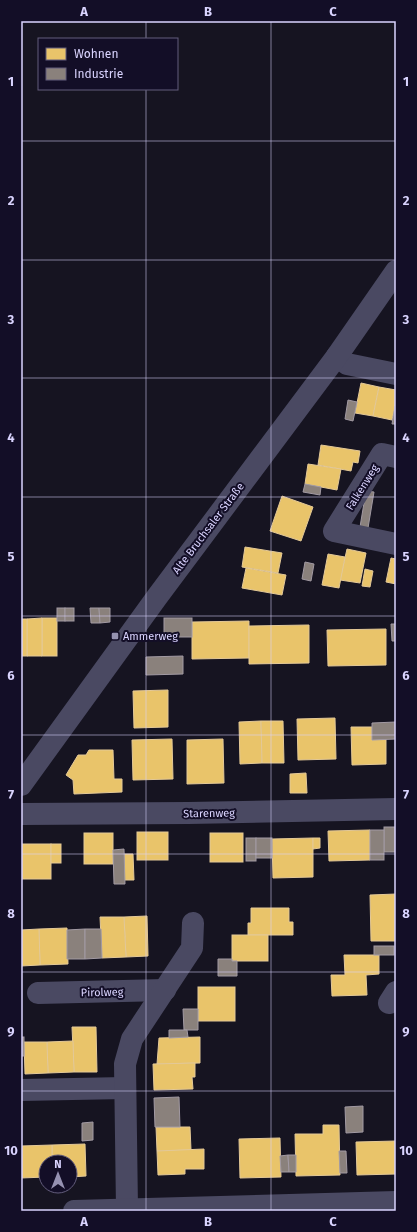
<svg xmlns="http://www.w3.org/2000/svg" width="417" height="1232" viewBox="0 0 417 1232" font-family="'Fira Sans',sans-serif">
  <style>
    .homes { fill: #e9c46a; stroke: #e4c997 }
    .industry { fill: #8a817c; stroke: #a29aa3 }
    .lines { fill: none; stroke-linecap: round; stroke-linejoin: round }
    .minor { stroke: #4a4962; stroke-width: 22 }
    .grid { fill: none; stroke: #dad4ff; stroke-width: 1; stroke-opacity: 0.55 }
    .poi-dot { fill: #9591b1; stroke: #130e27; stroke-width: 1.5 }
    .labels { text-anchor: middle; stroke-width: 4; stroke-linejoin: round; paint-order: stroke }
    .street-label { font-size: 11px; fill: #dad4ff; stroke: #130e27 }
    .poi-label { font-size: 11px; fill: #dad4ff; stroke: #130e27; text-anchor: start }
    .neatline { fill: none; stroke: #dad4ff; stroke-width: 1.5 }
    .grid-label { font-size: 13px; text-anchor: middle; font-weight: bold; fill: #dad4ff }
  </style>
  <rect width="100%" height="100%" fill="#161421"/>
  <g class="homes">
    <polygon points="361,383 379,387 373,416 355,413"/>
    <polygon points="379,387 396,390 396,402 392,420 373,416"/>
    <polygon points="321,445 360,451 358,463 353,462 351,471 318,465"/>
    <polygon points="308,464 341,469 337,490 305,484"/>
    <polygon points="282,496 313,507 301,541 270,531"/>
    <polygon points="245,547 282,553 278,573 242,567"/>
    <polygon points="347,549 366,553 360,583 340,580"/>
    <polygon points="328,554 345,557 339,588 322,585"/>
    <polygon points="391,558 396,559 396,584 386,582"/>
    <polygon points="246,568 286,575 282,595 242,588"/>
    <polygon points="365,569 373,571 370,587 362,586"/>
    <rect x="42" y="618" width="15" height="38"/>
    <polygon points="42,618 42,656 27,656 27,619"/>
    <rect x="21" y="619" width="6" height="37"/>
    <polygon points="249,621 249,658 192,659 192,622"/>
    <polygon points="309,625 309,663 249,664 249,626"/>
    <polygon points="386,629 386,665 328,666 327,630"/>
    <polygon points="168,690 168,727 134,728 133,691"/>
    <polygon points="335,718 336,759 298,760 297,719"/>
    <polygon points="261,721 262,763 240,764 239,722"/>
    <polygon points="261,721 283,721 284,763 262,763"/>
    <polygon points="351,727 372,727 372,740 386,739 386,764 352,765"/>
    <polygon points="172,739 173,779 133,780 132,740"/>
    <polygon points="223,739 224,783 187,784 187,740"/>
    <polygon points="89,750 113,750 114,779 122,779 122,792 74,794 73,780 66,775 78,755 86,755"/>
    <polygon points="306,773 307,793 290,793 290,774"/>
    <polygon points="370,830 370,860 329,861 328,831"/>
    <rect x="137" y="832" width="31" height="28"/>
    <rect x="84" y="833" width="29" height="31"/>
    <rect x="210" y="833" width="33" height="29"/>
    <polygon points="313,838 313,877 273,878 272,839"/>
    <polygon points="313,838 320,838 320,848 313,849"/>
    <rect x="21" y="844" width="30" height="35"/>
    <rect x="51" y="844" width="10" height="19"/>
    <polygon points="124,854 133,854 134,880 124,880"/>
    <polygon points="396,894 396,941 371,941 370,895"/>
    <polygon points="251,908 289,908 289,922 293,922 293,935 248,935 248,923 251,923"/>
    <polygon points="147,916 148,956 126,957 124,917"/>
    <polygon points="100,917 124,917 126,957 102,958"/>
    <polygon points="67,928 68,964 40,965 39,929"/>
    <polygon points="39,929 40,965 21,966 21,930"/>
    <rect x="232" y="935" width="36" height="26"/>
    <polygon points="344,955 379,955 379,974 366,975 367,995 332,996 331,975 345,975"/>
    <rect x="198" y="987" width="37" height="34"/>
    <polygon points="72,1027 96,1027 97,1072 74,1072"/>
    <polygon points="200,1037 200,1063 157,1064 159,1038"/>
    <polygon points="73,1041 74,1072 48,1073 47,1042"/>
    <polygon points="24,1042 47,1042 48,1073 25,1074"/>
    <polygon points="195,1063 195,1077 192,1077 193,1089 154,1090 153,1064"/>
    <polygon points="323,1125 339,1125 340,1175 296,1176 295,1134 323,1134"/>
    <polygon points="156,1127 190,1127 191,1150 157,1151"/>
    <polygon points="280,1138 281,1177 240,1178 239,1139"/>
    <polygon points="396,1141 396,1174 357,1175 356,1142"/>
    <polygon points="85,1144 86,1176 70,1177 70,1162 52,1162 52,1145"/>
    <polygon points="52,1145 52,1162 46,1162 46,1177 21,1178 21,1146"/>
    <polygon points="204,1149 204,1169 185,1169 185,1174 158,1175 157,1151"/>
  </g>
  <g class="industry">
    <polygon points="348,400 357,402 353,421 345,419"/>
    <polygon points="395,406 396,406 396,424 392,424"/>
    <polygon points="305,484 321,487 320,495 303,492"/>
    <polygon points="366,491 374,492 368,528 360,527"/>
    <polygon points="305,562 314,564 311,581 302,579"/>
    <rect x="57" y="608" width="8" height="13"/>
    <rect x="65" y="608" width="9" height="13"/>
    <polygon points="90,608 99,608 100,623 91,623"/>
    <polygon points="99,608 110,608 110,622 100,623"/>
    <rect x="164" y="618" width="28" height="19"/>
    <polygon points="391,624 396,624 396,641 392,641"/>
    <polygon points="183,656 183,674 146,675 146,657"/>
    <polygon points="396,722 396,739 372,740 372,723"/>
    <rect x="384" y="827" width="12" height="25"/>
    <rect x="370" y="830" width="14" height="30"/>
    <rect x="246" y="838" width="10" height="23"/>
    <rect x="256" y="838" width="16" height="20"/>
    <polygon points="124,849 125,884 114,884 113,850"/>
    <polygon points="85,929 85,959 67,959 67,930"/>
    <polygon points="85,929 101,929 102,958 85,959"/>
    <rect x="374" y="946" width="20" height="9"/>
    <polygon points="218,959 232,959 232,961 237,961 237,976 218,976"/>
    <polygon points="183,1009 198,1009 198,1030 184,1030"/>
    <polygon points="169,1030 187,1030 188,1037 169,1038"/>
    <rect x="21" y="1037" width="3" height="19"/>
    <polygon points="179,1097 180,1127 155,1127 154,1098"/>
    <polygon points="363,1106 363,1132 346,1133 345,1107"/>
    <polygon points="93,1122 93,1140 82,1141 82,1123"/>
    <polygon points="339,1151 346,1151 347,1173 340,1173"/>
    <polygon points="288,1155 289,1172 281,1172 280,1156"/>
    <polygon points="288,1155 296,1155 296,1172 289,1172"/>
  </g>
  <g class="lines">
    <g class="minor">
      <polyline points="337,356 347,364 396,374"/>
      <polyline points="396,457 382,454 334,531 396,544"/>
      <polyline points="21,785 157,597 337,356 396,271"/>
      <polyline points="21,814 188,813 396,809"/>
      <polyline points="38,993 165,990"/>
      <polyline points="389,1003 396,992"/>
      <polyline points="21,1090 125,1088"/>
      <polyline points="127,1209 125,1064 132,1039 192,948 193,923"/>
      <polyline points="74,1211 396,1202"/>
    </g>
  </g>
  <path class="grid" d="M146 21V39M271 21V1211M146 89V1211M21 141H396M21 260H396M21 378H396M21 497H396M21 616H396M21 735H396M21 854H396M21 972H396M21 1091H396"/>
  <rect class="poi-dot" x="111" y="632" width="8" height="8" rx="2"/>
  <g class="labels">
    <g class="street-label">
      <text transform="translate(362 487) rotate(-58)" y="4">Falkenweg</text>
      <text transform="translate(208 528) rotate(-53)" y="4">Alte Bruchsaler Straße</text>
      <text transform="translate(209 813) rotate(-1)" y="4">Starenweg</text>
      <text transform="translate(102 992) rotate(-1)" y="4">Pirolweg</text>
    </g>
    <g class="poi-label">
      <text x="123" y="640">Ammerweg</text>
    </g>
  </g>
  <rect width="417" height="1232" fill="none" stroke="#130e27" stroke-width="44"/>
  <rect x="38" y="38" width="140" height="52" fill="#130e27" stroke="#635d7d"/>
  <rect x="46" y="48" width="20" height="12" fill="#e9c46a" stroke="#635d7d"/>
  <text x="74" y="58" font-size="12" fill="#dad4ff">Wohnen</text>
  <rect x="46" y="68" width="20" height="12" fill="#8a817c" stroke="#635d7d"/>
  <text x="74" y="78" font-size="12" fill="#dad4ff">Industrie</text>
  <g transform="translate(58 1174)"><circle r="19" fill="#130e27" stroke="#635d7d"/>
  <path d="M0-3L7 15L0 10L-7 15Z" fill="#9591b1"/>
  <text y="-6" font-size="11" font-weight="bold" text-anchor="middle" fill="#dad4ff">N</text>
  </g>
  <rect x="22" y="22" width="373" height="1188" class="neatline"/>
  <g class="grid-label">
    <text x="84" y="16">A</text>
    <text x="208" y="16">B</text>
    <text x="333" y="16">C</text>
    <text x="11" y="86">1</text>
    <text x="406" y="86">1</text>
    <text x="11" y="205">2</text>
    <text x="406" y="205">2</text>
    <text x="11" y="324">3</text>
    <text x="406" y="324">3</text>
    <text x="11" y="442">4</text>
    <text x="406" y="442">4</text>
    <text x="11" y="561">5</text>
    <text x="406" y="561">5</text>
    <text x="11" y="680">6</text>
    <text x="406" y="680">6</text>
    <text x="11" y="799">7</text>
    <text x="406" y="799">7</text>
    <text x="11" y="918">8</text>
    <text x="406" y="918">8</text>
    <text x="11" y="1036">9</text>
    <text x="406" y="1036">9</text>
    <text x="11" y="1155">10</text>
    <text x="406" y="1155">10</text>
    <text x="84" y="1226">A</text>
    <text x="208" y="1226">B</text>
    <text x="333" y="1226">C</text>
  </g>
</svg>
